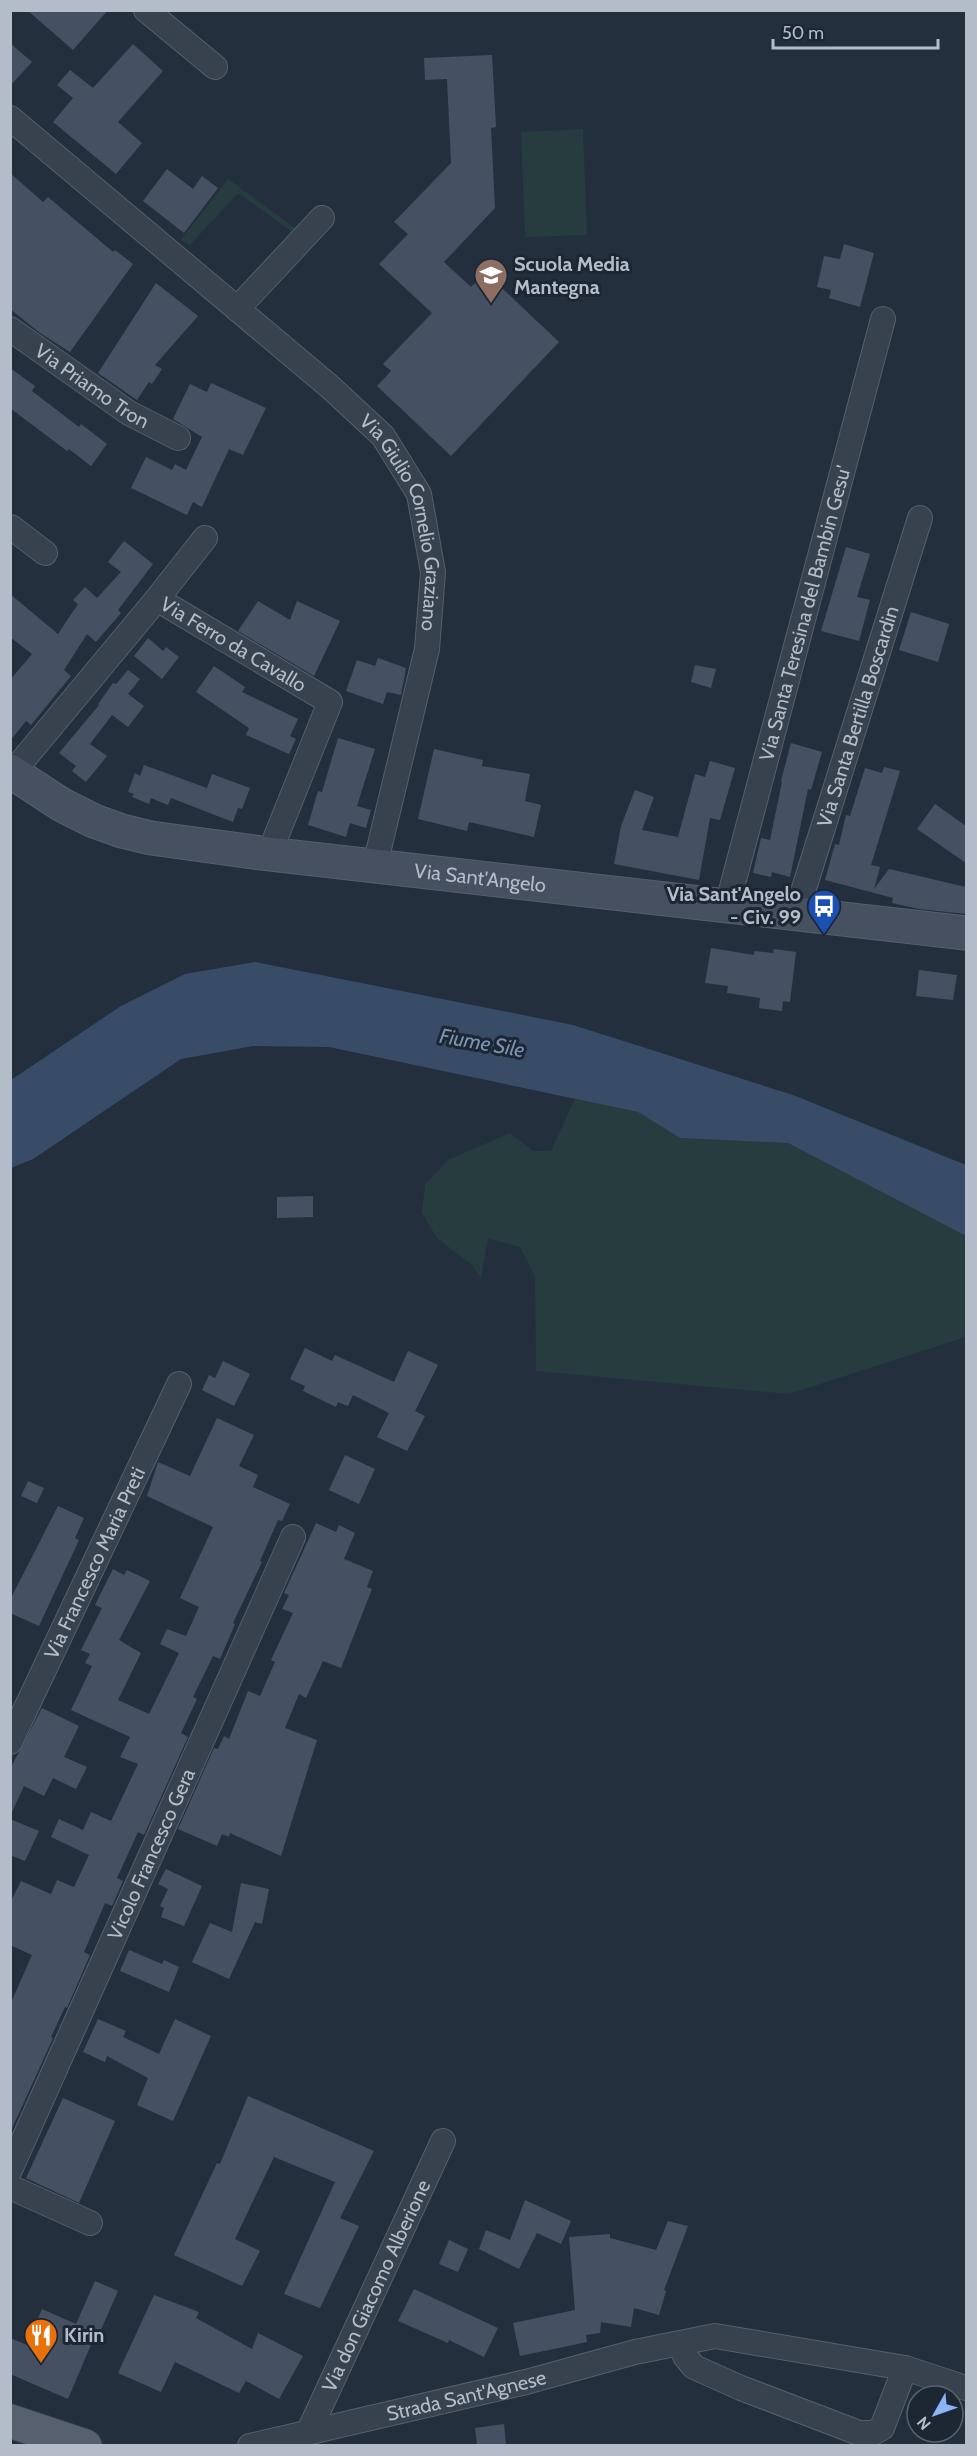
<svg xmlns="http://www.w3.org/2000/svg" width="977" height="2456" viewBox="0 0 977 2456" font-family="Cabin,sans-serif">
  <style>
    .green { fill: #263c3f }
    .water { fill: #394c67 }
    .building { fill: #455162 }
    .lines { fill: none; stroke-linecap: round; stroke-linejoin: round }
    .street-casing { stroke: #565f6c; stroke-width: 26 }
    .secondary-casing { stroke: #565f6c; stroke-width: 35 }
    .primary-casing { stroke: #414a57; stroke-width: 35 }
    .street { stroke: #38414e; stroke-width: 24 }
    .secondary { stroke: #465061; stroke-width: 33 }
    .primary { stroke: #56606e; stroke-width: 33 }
    .labels { text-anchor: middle; stroke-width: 6; stroke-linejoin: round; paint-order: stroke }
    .poi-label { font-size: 20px; font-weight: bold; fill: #b4bcc9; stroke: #1d2633; text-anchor: start }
    .street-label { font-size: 20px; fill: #b4bcc9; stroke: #1d2633 }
    .water-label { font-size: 21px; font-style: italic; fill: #7c92b1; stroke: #1d2633 }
  </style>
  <rect width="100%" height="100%" fill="#242f3e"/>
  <g class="green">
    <polygon points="583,129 587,235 525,237 521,132"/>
    <polygon points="228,179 299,231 288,243 284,240 291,231 238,193 190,245 181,240"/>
    <polygon points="575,1099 638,1112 680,1138 788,1143 964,1235 966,1239 966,1337 789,1394 536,1371 535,1276 520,1247 488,1238 481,1278 472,1265 437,1238 422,1213 425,1184 448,1160 510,1133 533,1151 551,1151"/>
  </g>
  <polygon class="water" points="255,962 573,1025 793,1095 966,1165 966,1236 788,1143 680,1138 638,1112 329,1047 253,1046 181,1059 33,1159 11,1168 11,1080 121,1006 185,974"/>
  <g class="building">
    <polygon points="27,10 108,10 73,50"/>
    <polygon points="10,43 32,62 10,86"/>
    <polygon points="133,44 163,71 118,122 142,143 116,174 53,122 73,98 57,85 70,70 93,88"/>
    <polygon points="492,55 496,127 491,128 495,208 444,262 471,287 485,272 559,342 451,456 377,386 391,371 383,364 432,313 379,264 408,234 394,222 451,163 447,79 425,80 424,58"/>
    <polygon points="167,169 193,189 202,176 218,188 184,233 143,201"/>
    <polygon points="10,173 43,202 48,197 113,252 115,250 133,264 70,352 40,333 10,309"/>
    <polygon points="844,244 874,253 860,307 829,298 831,290 817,287 824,256 840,259"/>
    <polygon points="156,283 198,316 155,365 162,369 152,384 149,382 137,400 98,373"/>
    <polygon points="10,368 35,386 32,391 79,427 81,424 107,444 91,466 69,449 67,451 10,408"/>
    <polygon points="211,383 266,408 243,455 229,449 202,507 193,502 187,515 131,488 146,457 172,470 175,464 186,470 202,437 173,419 190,384 207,392"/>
    <polygon points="124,541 153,564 118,610 121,613 96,642 87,634 64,670 71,676 31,725 26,721 10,741 10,680 32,654 10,637 10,594 58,634 78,604 73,600 85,587 97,598 121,572 108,562"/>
    <polygon points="846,547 870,554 857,597 870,600 859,641 821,631"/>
    <polygon points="258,601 290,620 297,601 340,621 314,676 238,631"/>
    <polygon points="911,612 949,624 938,662 899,650"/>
    <polygon points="148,638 163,651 166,647 179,657 162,679 134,656"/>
    <polygon points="378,658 406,668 401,695 387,692 383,704 346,691 357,660 375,666"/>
    <polygon points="695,665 716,669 711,688 691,682"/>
    <polygon points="214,666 245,687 242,692 298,719 290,736 296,739 289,754 246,735 249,728 196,692"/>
    <polygon points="128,670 140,679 128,694 144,706 128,727 112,715 90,744 107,756 86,782 72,771 76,766 59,753 99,705 98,704 113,683 116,684"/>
    <polygon points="338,738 375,749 357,806 371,810 366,828 350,823 346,837 308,825 318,791 322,792"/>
    <polygon points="791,743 822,752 811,790 808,789 790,877 772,872 771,877 753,873 761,838 770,840 782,782 781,781"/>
    <polygon points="434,749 483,760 482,766 530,774 525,801 541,805 534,837 469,822 467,831 418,819"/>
    <polygon points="710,761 735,768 720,820 710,818 699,880 614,864 621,826 635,790 654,797 642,830 678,837 695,774 705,777"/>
    <polygon points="144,765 207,788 212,774 250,788 242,809 238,808 233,822 171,798 168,805 151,798 149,804 132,797 134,794 128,792 135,773 140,776"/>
    <polygon points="884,767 900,771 871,865 880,867 874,889 889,869 966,887 966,914 919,909 892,903 893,898 825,880 835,844 839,845 846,815 850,816 865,768 882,773"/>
    <polygon points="935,804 966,826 966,863 917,829"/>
    <polygon points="711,948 754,955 754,951 773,953 774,949 796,952 790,1002 783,1001 782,1011 759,1008 760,998 727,993 728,986 705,983"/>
    <polygon points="919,970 957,975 953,1000 916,996"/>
    <polygon points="313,1196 313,1217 277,1218 277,1197"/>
    <polygon points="305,1348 332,1361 335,1355 394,1382 408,1351 438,1365 415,1411 425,1416 407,1451 377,1437 389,1413 353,1395 348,1406 338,1402 336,1407 303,1391 305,1386 290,1379"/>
    <polygon points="223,1361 250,1374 234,1406 202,1390 209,1375 215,1378"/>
    <polygon points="217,1418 254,1435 239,1466 258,1475 253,1487 290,1504 282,1521 278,1520 260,1561 262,1562 233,1623 235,1624 220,1659 213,1656 193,1697 197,1699 181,1733 188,1737 144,1835 138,1832 117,1878 123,1881 112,1906 105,1903 84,1952 90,1955 67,2008 65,2007 51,2037 53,2038 10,2133 10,2005 32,1955 10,1945 10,1903 21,1881 51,1894 57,1880 74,1887 89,1855 51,1837 59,1819 83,1830 91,1812 111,1821 138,1764 120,1757 130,1737 71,1710 92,1666 85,1663 90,1654 81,1650 102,1608 95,1605 113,1569 124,1575 127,1570 150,1581 119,1640 141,1653 118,1700 149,1714 179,1653 160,1644 167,1629 186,1636 199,1607 180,1598 213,1527 147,1496 158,1462 190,1476"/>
    <polygon points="345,1455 375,1469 359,1504 329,1490"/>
    <polygon points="28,1481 44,1488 37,1503 21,1496"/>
    <polygon points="58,1506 84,1518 75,1538 79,1540 39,1626 10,1613 10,1600"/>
    <polygon points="316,1523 336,1532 339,1525 355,1533 344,1559 373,1571 367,1587 372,1589 341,1668 323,1661 306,1698 299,1694 285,1728 317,1740 281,1856 230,1833 229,1837 222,1834 217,1846 178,1829 214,1748 218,1749 224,1736 229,1739 248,1691 260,1696 275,1662 271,1660 293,1613 282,1609 289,1595 284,1593"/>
    <polygon points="42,1708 79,1726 64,1757 87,1767 76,1789 53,1778 44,1796 24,1786 10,1816 10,1769"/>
    <polygon points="10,1819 39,1831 25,1861 10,1855"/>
    <polygon points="166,1869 202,1886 184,1926 161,1917 164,1908 160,1906 168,1889 158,1884"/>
    <polygon points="241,1883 269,1889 262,1924 255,1922 229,1979 192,1962 210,1923 232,1932"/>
    <polygon points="129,1950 162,1964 164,1960 179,1967 169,1992 120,1971"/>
    <polygon points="98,2019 126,2031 123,2037 159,2054 175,2019 211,2036 173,2121 137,2105 148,2078 107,2056 105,2062 83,2052"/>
    <polygon points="248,2096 374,2151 340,2218 359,2226 320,2308 284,2294 335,2182 274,2157 235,2239 260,2251 242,2286 174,2255 217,2163 220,2164"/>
    <polygon points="63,2098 115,2121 79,2203 26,2178"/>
    <polygon points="525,2200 571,2221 561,2244 537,2233 519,2269 479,2249 486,2230 510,2240"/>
    <polygon points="668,2221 688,2226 664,2290 666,2291 659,2315 634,2308 631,2327 601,2322 600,2333 586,2335 587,2342 520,2356 513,2323 575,2310 569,2237 610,2234 610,2238 656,2250"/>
    <polygon points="449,2240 468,2249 458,2272 439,2264"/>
    <polygon points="95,2281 118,2291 96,2341 93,2340 68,2399 10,2374 10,2338 27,2345 42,2309 76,2324"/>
    <polygon points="414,2289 498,2328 484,2357 449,2340 448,2343 398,2321"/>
    <polygon points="154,2295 199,2312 196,2318 252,2349 258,2333 303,2356 279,2399 246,2381 239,2393 175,2362 161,2392 118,2373"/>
    <polygon points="504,2424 506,2445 477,2445 475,2428"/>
  </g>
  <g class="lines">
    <defs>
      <g id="street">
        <polyline points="146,10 215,67"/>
        <path id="s1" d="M10 118 329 386 383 436 419 494 433 572 427 649 375 865"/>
        <polyline points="237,309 322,218"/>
        <path id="s2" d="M10 329 129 413 178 438"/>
        <polyline points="11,527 45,553"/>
        <polyline points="157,599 205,538"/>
        <path id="s3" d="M13 772 157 599 330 702 269 854"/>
        <path id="s4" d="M727 906 883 319"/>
        <path id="s5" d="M796 914 920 518"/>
        <path id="s6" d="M10 1742 179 1384"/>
        <path id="s7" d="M10 2170 293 1537"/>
        <polyline points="10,2187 90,2223"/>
        <polyline points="681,2343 685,2356 694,2367 741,2388 859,2433 873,2433 882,2428 905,2368"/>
        <path id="s8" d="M309 2431 443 2141"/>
        <path id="s9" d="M250 2446 526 2382 635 2352 715 2336 905 2368 966 2388"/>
      </g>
      <g id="secondary">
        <path id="s10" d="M10 771 62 805 94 821 122 831 151 838 269 854 966 933"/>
      </g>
      <polyline id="primary" points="10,2421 85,2446"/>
    </defs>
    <use href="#street" class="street-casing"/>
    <use href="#secondary" class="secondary-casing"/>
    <use href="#primary" class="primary-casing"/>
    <use href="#street" class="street"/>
    <use href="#secondary" class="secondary"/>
    <use href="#primary" class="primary"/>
  </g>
  <defs>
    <symbol id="school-pin" viewBox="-11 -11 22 30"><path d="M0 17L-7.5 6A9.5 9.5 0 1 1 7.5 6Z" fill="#8d6e63" stroke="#1d2633"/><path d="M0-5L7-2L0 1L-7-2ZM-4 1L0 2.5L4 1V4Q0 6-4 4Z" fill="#fff"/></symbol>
    <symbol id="bus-pin" viewBox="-11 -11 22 30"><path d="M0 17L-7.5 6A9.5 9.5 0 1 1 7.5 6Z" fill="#1a4fb4" stroke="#1d2633"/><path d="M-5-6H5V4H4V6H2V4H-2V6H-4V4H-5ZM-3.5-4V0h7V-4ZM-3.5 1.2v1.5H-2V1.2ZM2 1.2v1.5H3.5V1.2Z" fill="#fff"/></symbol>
    <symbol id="restaurant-pin" viewBox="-11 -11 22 30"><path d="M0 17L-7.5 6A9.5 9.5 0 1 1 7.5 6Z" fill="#e8710a" stroke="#1d2633"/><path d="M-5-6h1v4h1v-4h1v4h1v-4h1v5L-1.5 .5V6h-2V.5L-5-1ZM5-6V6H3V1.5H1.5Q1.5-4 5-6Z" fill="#fff"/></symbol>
  </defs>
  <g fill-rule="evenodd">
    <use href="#school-pin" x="472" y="256" width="38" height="52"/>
    <use href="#bus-pin" x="805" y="887" width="38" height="52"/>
    <use href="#restaurant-pin" x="22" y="2316" width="38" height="52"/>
  </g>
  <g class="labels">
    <g class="poi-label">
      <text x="514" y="271">Scuola Media<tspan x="514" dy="23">Mantegna</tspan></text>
      <text x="801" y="901" text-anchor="end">Via Sant'Angelo<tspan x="801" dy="23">- Civ. 99</tspan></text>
      <text x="64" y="2342">Kirin</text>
    </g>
    <g class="street-label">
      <text dy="7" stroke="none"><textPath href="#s2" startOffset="100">Via Priamo Tron</textPath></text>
      <text dy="7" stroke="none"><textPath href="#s1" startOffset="580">Via Giulio Cornelio Graziano</textPath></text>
      <text dy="7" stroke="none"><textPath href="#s4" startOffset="303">Via Santa Teresina del Bambin Gesu'</textPath></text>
      <text dy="7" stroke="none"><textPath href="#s3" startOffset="314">Via Ferro da Cavallo</textPath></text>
      <text dy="7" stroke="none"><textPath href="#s5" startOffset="207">Via Santa Bertilla Boscardin</textPath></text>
      <text dy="7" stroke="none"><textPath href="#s10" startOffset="489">Via Sant'Angelo</textPath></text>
      <text dy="7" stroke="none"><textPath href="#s6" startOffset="198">Via Francesco Maria Preti</textPath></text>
      <text dy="7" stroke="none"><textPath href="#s7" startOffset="346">Vicolo Francesco Gera</textPath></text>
      <text dy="7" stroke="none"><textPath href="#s8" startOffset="160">Via don Giacomo Alberione</textPath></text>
      <text dy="7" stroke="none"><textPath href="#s9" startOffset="222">Strada Sant'Agnese</textPath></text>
    </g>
    <g class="water-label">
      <text transform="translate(482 1043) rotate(10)" y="7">Fiume Sile</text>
    </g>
  </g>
  <rect width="977" height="2456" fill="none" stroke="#b4bcc9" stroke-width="24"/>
  <g transform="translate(935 2414) rotate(230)"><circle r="28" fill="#1d2633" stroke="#59626f" stroke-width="1.5"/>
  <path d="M0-4.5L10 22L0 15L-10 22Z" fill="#8ab4f8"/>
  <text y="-9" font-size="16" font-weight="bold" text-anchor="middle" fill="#b4bcc9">N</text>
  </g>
  <path d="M773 39v9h165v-9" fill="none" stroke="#b4bcc9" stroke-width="3"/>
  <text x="782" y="39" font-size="18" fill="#b4bcc9" stroke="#1d2633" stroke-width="4.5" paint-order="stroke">50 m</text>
</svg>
